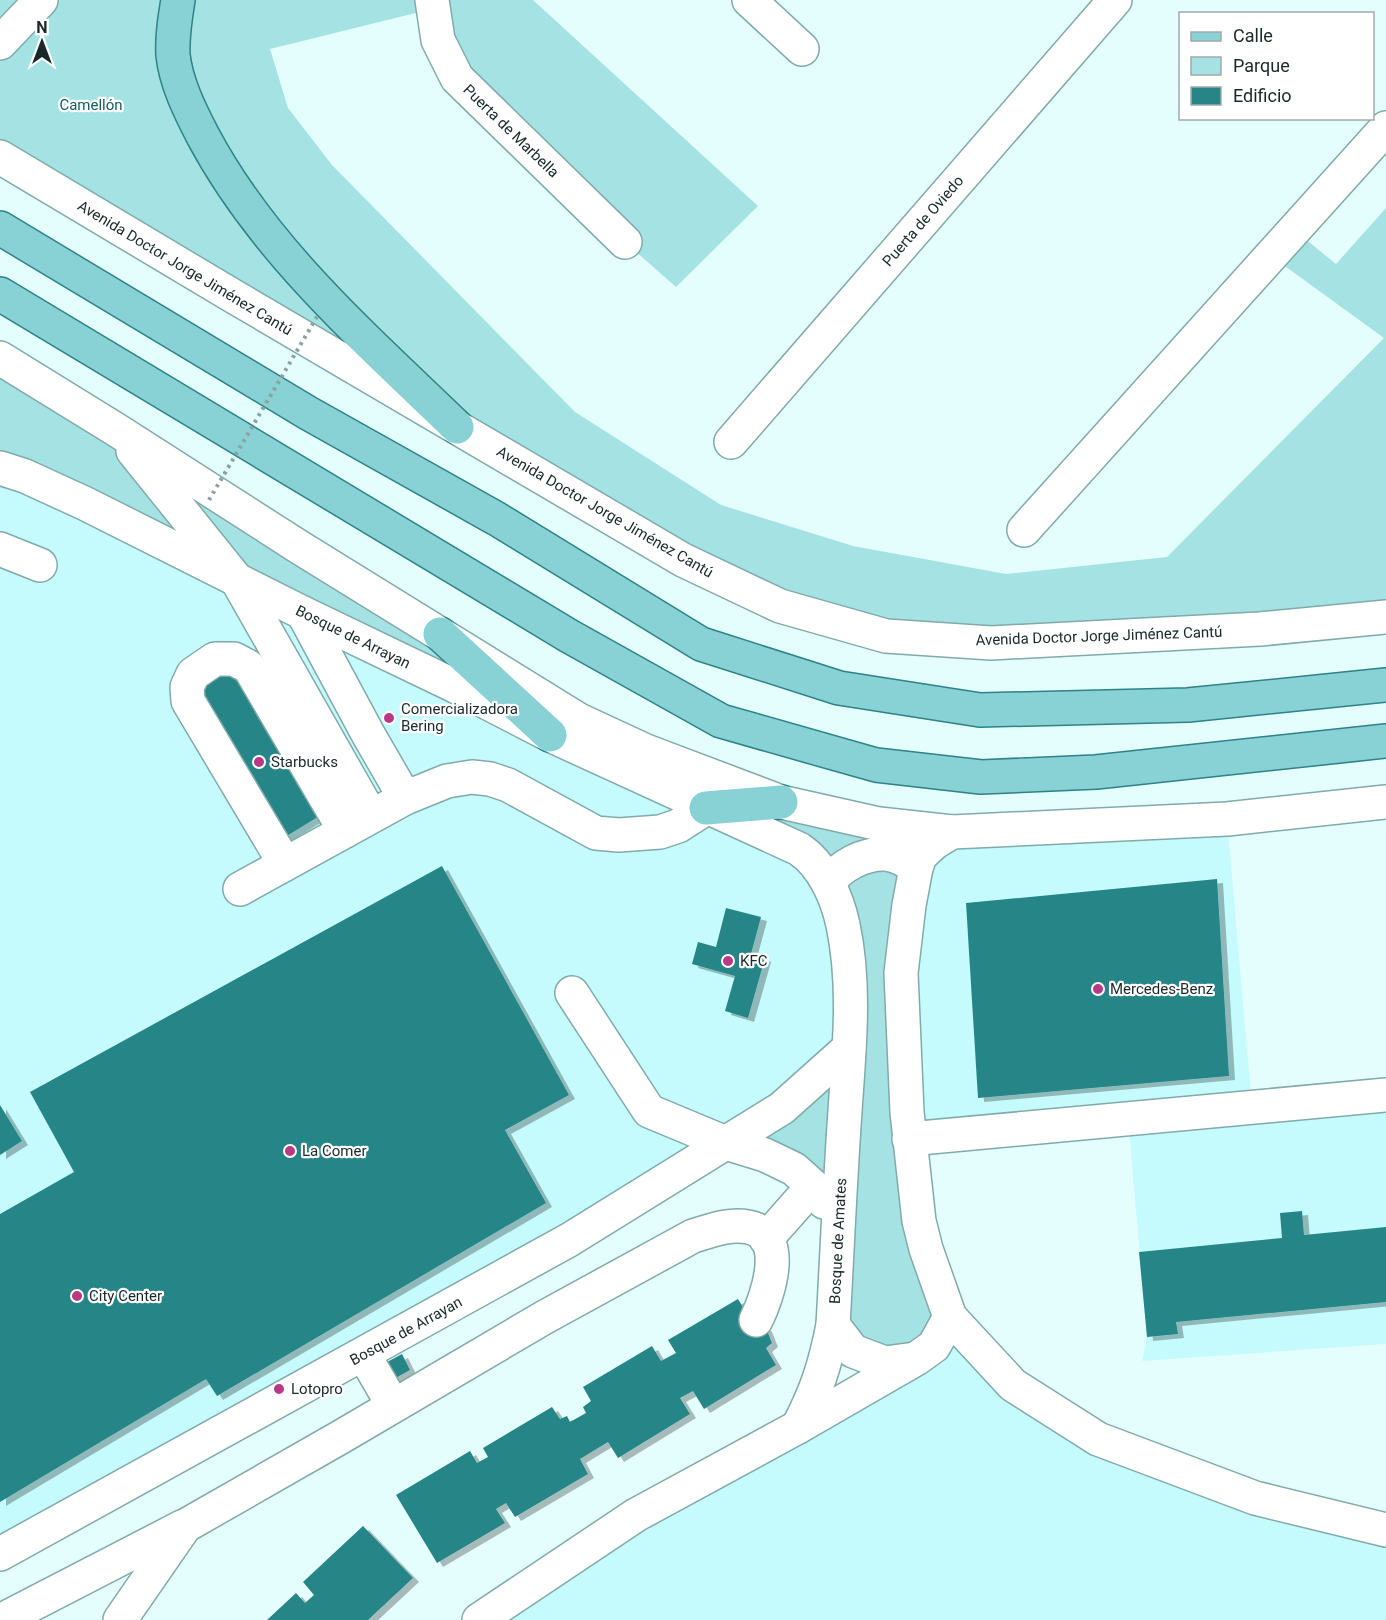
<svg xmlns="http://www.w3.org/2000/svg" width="1386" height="1620" viewBox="0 0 1386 1620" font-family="Roboto,sans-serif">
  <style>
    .built { fill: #c5fbfc }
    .green { fill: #a5e2e3 }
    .building { fill: #278587; filter: url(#shadow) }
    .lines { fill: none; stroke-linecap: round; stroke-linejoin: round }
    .minor-casing { stroke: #81aaab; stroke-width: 36 }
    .major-casing { stroke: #2d8386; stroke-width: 36 }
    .minor { stroke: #fff; stroke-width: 33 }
    .major { stroke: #88d1d4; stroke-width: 33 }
    .path-bridge { stroke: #8ca2a2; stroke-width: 4; stroke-dasharray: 3 4.5; stroke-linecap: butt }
    .poi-dot { fill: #b93986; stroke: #fff; stroke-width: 2 }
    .labels { text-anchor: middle; stroke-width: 4.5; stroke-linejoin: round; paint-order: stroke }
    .park-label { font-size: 15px; fill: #125d5f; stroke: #fff }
    .street-label { font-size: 15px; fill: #19292a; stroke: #fff }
    .poi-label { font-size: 15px; fill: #19292a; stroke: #fff; text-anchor: start }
  </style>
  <defs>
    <filter id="shadow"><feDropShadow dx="6" dy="4" stdDeviation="0" flood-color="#0004"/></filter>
  </defs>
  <rect width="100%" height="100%" fill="#e4fefe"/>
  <g class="built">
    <polygon points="0,468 822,871 849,1048 782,1108 0,1554"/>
    <polygon points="1227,819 1252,1107 1386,1095 1386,1344 1142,1361 1147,1337 1128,1118 909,1139 901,973 934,843"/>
    <polygon points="950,1317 1098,1439 1386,1530 1386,1620 479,1620"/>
  </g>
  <g class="green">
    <polygon points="0,0 533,0 758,206 676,287 625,242 457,78 432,9 270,49 288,108 332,165 575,412 721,505 853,546 1006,574 1167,557 1384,338 1271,256 1294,230 1336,264 1386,208 1386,617 991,643 780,606 0,157"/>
    <polygon points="0,358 578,720 934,843 901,973 938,1278 934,1346 853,1351 824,1202 726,1143 849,1048 822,871 0,468"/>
  </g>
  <g class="building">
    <polygon points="229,668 234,671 321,815 277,842 192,690"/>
    <polygon points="442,866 569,1095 505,1130 546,1203 217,1396 206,1379 0,1502 0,1214 74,1172 30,1092"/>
    <polygon points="1217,879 1229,1076 978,1098 966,903"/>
    <polygon points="726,908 761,917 751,954 765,958 748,1018 725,1011 735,976 692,964 698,942 716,947"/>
    <polygon points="0,1105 22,1141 0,1155"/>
    <polygon points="1302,1211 1304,1235 1386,1227 1386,1302 1176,1322 1178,1334 1147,1337 1139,1252 1282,1238 1280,1213"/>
    <polygon points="738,1299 744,1309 766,1328 772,1343 766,1348 776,1365 704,1409 693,1391 680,1398 690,1414 618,1458 608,1442 580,1459 588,1474 515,1517 506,1503 496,1509 505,1523 437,1563 396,1495 470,1451 477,1463 488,1457 483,1448 552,1407 560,1419 567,1416 570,1422 586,1413 583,1407 591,1401 583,1387 652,1346 661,1361 676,1353 668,1340"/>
    <polygon points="402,1354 410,1370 383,1385 374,1369"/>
    <polygon points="363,1526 413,1578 368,1620 267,1620 296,1593 305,1603 314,1595 303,1582"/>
  </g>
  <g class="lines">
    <defs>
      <g id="minor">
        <polyline points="432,0 438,40 457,78 625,242"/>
        <polyline points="749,0 802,49"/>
        <polyline points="0,43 41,0"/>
        <polyline points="0,157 233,296 683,560 780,606 886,636 991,643 1260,629 1386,617"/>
        <polyline points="0,358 115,429 299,547 579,720 646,751 781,802 879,824 952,832 1227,819 1386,802"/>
        <polyline points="731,442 1115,0"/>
        <polyline points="133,451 237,580 371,816"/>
        <path d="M0 468 25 476 84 503 303 613 455 686 550 735 799 849C823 865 837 897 843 925 856 986 849 1051 845 1111 840 1183 837 1254 833 1325 825 1366 817 1390 798 1427"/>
        <polyline points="1024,530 1386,128"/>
        <polyline points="0,549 40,565"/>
        <polyline points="303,613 368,734 405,798"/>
        <polyline points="952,832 934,843 920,856 916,868 909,905 901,973 907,1112 919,1221 926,1249 950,1317 1013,1385 1098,1439 1255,1498 1386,1530"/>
        <polyline points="285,864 188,701 187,687 193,674 215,659 234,659 249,667 345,831"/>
        <path d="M828 883C840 866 864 853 886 854 897 855 907 861 916 868"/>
        <polyline points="240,889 405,798 447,781 472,777 490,779 508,785 596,833 619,835 660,832 678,826 706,808"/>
        <polyline points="572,993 649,1111 726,1143 765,1155 794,1169 813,1186 824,1202"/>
        <polyline points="909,1139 1386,1095"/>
        <polyline points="766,1239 813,1186"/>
        <polyline points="833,1325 853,1351 885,1363 915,1359"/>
        <polyline points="364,1355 393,1405"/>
        <polyline points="0,1554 569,1240 782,1108 849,1048"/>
        <polyline points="2,1620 182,1527"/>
        <path d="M120 1620 185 1526 339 1438 545 1317 693 1236C710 1231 730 1223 748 1227 789 1234 768 1296 756 1320"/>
        <polyline points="479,1620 636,1515 798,1427 916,1359 934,1346 950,1317"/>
      </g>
      <g id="major">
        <path d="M178 0C175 18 172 36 173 55 176 83 190 111 203 136 264 251 365 338 457 427"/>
        <polyline points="0,228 308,413 497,519 701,644 839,688 980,710 1188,705 1386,685"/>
        <polyline points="0,294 569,636 721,721 876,765 981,777 1096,772 1386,741"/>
        <polyline points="440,634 550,735"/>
        <polyline points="706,808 781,802"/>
      </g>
    </defs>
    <use href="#minor" class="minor-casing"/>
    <use href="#major" class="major-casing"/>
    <use href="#minor" class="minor"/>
    <use href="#major" class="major"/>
    <polyline class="path-bridge" points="209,500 318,315"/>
  </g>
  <g class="poi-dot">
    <circle cx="389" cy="718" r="6"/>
    <circle cx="259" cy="762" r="6"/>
    <circle cx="728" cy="961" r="6"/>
    <circle cx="1098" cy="989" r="6"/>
    <circle cx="290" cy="1151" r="6"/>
    <circle cx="77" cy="1296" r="6"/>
    <circle cx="279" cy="1389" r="6"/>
  </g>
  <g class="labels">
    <g class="park-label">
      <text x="91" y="110">Camellón</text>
    </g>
    <g class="street-label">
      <text transform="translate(511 131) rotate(44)" y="5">Puerta de Marbella</text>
      <text transform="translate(923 221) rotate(-49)" y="5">Puerta de Oviedo</text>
      <text transform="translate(185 268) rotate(31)" y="5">Avenida Doctor Jorge Jiménez Cantú</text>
      <text transform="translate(605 512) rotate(30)" y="5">Avenida Doctor Jorge Jiménez Cantú</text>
      <text transform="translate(1099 636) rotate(-2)" y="5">Avenida Doctor Jorge Jiménez Cantú</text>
      <text transform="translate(353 637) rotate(26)" y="5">Bosque de Arrayan</text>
      <text transform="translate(838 1241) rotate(-87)" y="5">Bosque de Amates</text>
      <text transform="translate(406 1331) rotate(-29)" y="5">Bosque de Arrayan</text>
    </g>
    <g class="poi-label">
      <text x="401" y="714">Comercializadora<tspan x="401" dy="17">Bering</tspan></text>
      <text x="271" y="767">Starbucks</text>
      <text x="740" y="966">KFC</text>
      <text x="1110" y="994">Mercedes-Benz</text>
      <text x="302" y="1156">La Comer</text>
      <text x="89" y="1301">City Center</text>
      <text x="291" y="1394">Lotopro</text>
    </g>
  </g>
  <rect x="1179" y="12" width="195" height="108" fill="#ffffff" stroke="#a3a9aa" stroke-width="1.5"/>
  <rect x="1191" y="32" width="30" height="9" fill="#88d1d4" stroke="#a3a9aa" stroke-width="1.5"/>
  <text x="1233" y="42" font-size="18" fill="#19292a">Calle</text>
  <rect x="1191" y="57" width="30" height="18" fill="#a5e2e3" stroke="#a3a9aa" stroke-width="1.5"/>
  <text x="1233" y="72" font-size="18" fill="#19292a">Parque</text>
  <rect x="1191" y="87" width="30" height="18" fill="#278587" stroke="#a3a9aa" stroke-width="1.5"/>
  <text x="1233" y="102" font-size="18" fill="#19292a">Edificio</text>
  <g transform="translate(42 42)" stroke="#ffffff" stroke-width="4.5" paint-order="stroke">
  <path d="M0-4.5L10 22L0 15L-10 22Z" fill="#19292a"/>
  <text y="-9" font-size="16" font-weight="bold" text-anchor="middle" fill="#19292a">N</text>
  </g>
</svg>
